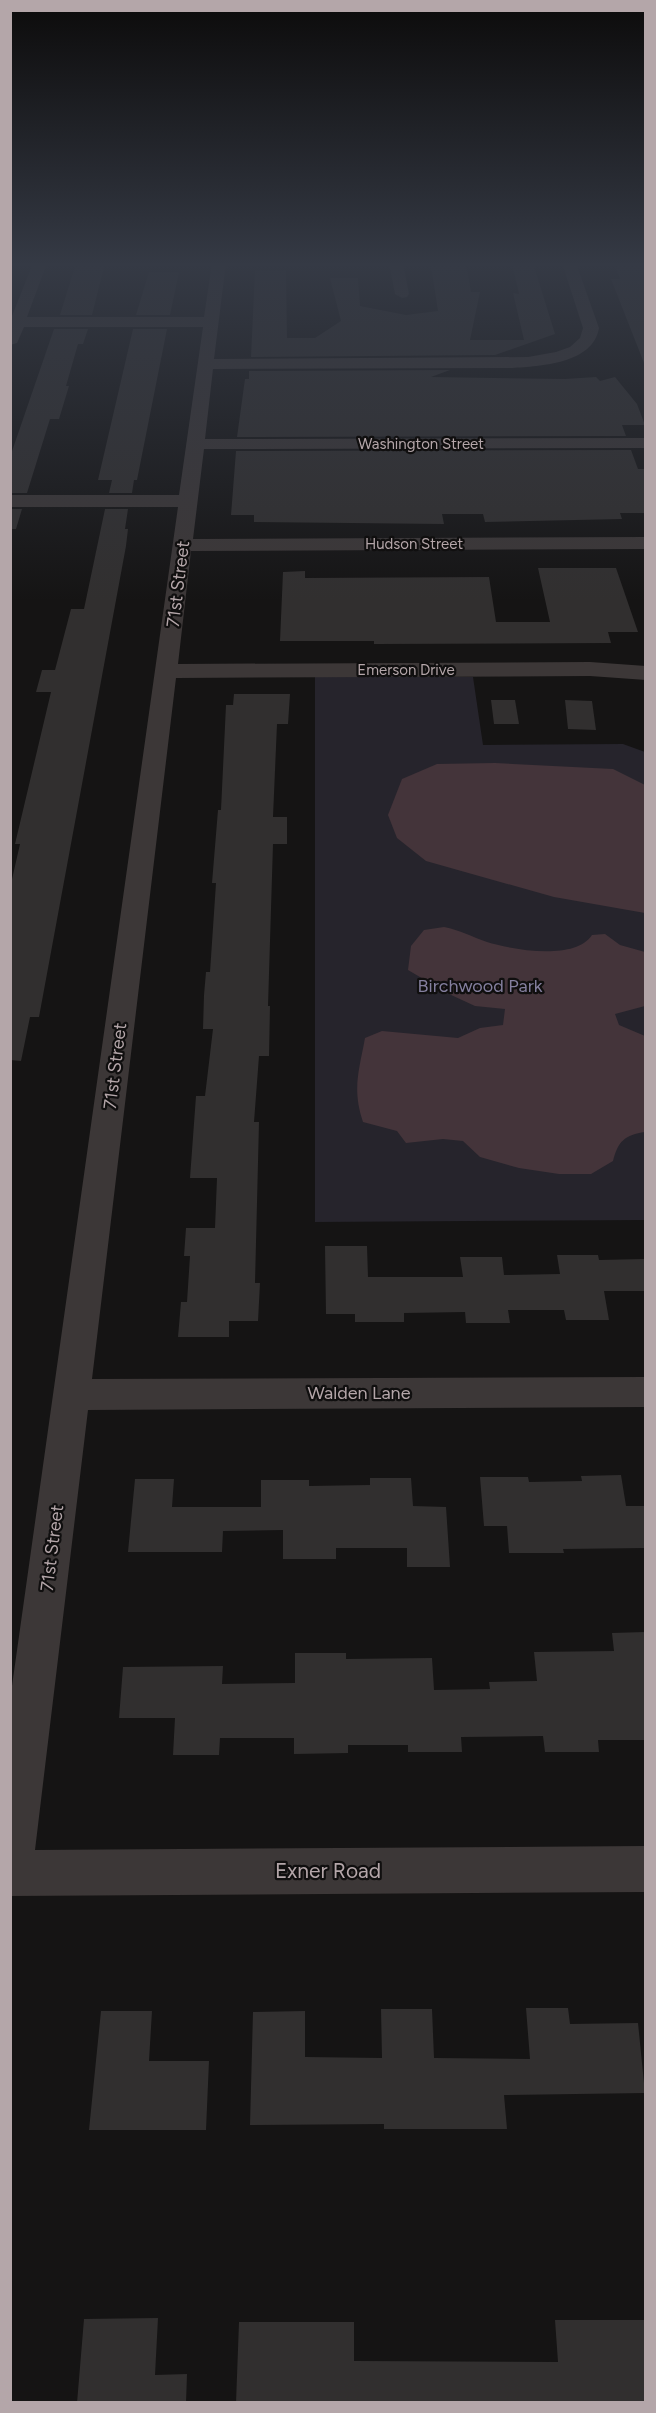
<svg xmlns="http://www.w3.org/2000/svg" width="656" height="2413" viewBox="0 0 656 2413" font-family="Figtree,sans-serif">
  <style>
    .green { fill: #26242c }
    .water { fill: #44343a }
    .building { fill: #312f2f }
    .lines { fill: none; stroke-linecap: round; stroke-linejoin: round }
    .minor { fill: #3c3737; fill-rule: evenodd }
    .labels { text-anchor: middle; stroke-width: 4.5; stroke-linejoin: round; paint-order: stroke }
    .far-street-label { font-size: 15px; fill: #b4a6a9; stroke: #100f0f }
    .street-label { font-size: 18px; fill: #b4a6a9; stroke: #100f0f }
    .park-label { font-size: 18px; fill: #847f9e; stroke: #100f0f }
    .near-street-label { font-size: 21px; fill: #b4a6a9; stroke: #100f0f }
  </style>
  <rect width="100%" height="100%" fill="#151414"/>
  <polygon class="green" points="315,677 473,677 483,745 623,744 645,752 645,1220 315,1222"/>
  <g class="water">
    <polygon points="495,763 613,769 645,785 645,913 554,897 426,861 397,838 388,815 402,779 437,764"/>
    <path d="M444 927C460 930 472 937 487 942 513 950 575 961 592 935L605 934 620 945 645 952V1006L615 1014 619 1025 645 1036V1132C625 1135 618 1141 613 1161L591 1174H559L519 1168 480 1157 463 1141 443 1139 406 1143 397 1131 363 1122C352 1089 359 1071 365 1038L382 1031 458 1038 480 1028 503 1025 505 1009 475 1006 449 994 408 970 411 946 424 930Z"/>
  </g>
  <g class="building">
    <polygon points="76,263 105,263 92,315 60,315"/>
    <polygon points="442,263 466,263 471,292 480,292 470,340 524,340 513,293 519,294 512,263 533,263 555,334 495,355 251,357 255,270 286,270 287,338 315,338 341,321 330,278 358,278 360,306 406,315 438,311 431,266 443,266"/>
    <polygon points="614,263 645,263 645,363 644,363 611,279 620,279"/>
    <polygon points="149,272 179,272 170,315 136,315"/>
    <polygon points="54,329 88,329 83,344 78,344 66,386 69,386 59,419 50,419 27,493 10,493 10,457"/>
    <polygon points="133,329 167,329 137,480 134,480 132,493 109,493 112,480 98,480"/>
    <polygon points="450,370 431,377 565,379 596,377 600,381 615,377 637,404 645,425 622,425 626,436 237,437 245,379 249,379 249,371"/>
    <polygon points="631,450 638,469 645,469 645,513 620,513 622,519 485,522 483,514 442,514 444,524 254,522 254,515 231,515 236,451"/>
    <polygon points="10,509 22,509 16,529 10,529"/>
    <polygon points="105,509 128,509 125,529 128,529 126,546 39,1017 30,1017 21,1061 10,1060 10,888 20,844 15,844 51,692 36,692 42,670 55,670 71,609 84,609"/>
    <polygon points="538,568 616,568 638,632 608,632 611,643 374,644 374,641 280,641 283,572 305,571 305,578 489,577 496,622 550,622"/>
    <polygon points="234,694 290,694 288,724 277,724 273,817 287,817 287,844 273,844 268,1006 270,1006 269,1056 259,1056 254,1122 259,1122 255,1283 260,1283 258,1321 229,1321 229,1337 178,1337 181,1302 187,1302 190,1256 184,1256 186,1228 215,1228 217,1178 190,1178 196,1096 205,1096 213,1029 203,1029 204,995 206,972 210,972 216,883 212,883 218,810 221,810 226,705 233,705"/>
    <polygon points="491,700 515,700 519,724 494,724"/>
    <polygon points="565,700 592,701 596,730 568,729"/>
    <polygon points="325,1246 367,1246 368,1277 463,1277 460,1257 502,1257 504,1275 560,1274 557,1255 598,1255 599,1260 645,1259 645,1291 604,1291 609,1320 566,1320 564,1310 508,1310 510,1323 466,1323 465,1312 404,1313 404,1322 355,1322 355,1314 326,1314"/>
    <polygon points="621,1475 626,1506 645,1506 645,1548 563,1549 564,1553 509,1553 507,1526 484,1526 480,1477 528,1477 529,1482 582,1481 581,1476"/>
    <polygon points="370,1478 411,1478 413,1506 446,1507 450,1567 407,1567 407,1548 336,1548 336,1559 283,1559 283,1530 223,1531 222,1552 128,1552 135,1479 174,1479 172,1507 261,1507 261,1480 309,1480 309,1486 370,1485"/>
    <polygon points="645,1632 645,1740 598,1740 599,1752 545,1752 543,1736 461,1737 462,1752 408,1752 408,1745 348,1745 348,1753 294,1754 294,1738 220,1738 219,1755 173,1755 175,1718 119,1718 123,1667 223,1666 222,1684 295,1683 295,1653 346,1653 346,1659 432,1658 434,1690 490,1689 489,1682 537,1681 534,1652 614,1651 612,1633"/>
    <polygon points="526,2008 568,2008 570,2024 638,2023 645,2093 504,2095 507,2129 384,2129 384,2124 250,2125 253,2012 305,2011 305,2057 382,2058 381,2009 432,2009 434,2058 530,2059"/>
    <polygon points="101,2011 152,2011 149,2061 209,2061 206,2130 89,2130"/>
    <polygon points="158,2318 155,2375 187,2374 186,2403 77,2403 84,2319"/>
    <polygon points="555,2320 645,2320 645,2403 236,2403 239,2322 354,2322 354,2361 558,2362"/>
  </g>
  <g class="lines">
    <g class="minor">
      <path d="M33 263H47L27 317H204L212 263H226L214 359 528 357 556 352 570 347 580 338 583 328 562 263H576L599 328C593 364 540 366 512 368L213 369 205 439 646 438V448L204 449 193 539 646 537V549L191 551 178 664 590 662 646 666V680L590 676 176 678 92 1379 646 1377V1407L88 1410 35 1850 646 1846V1892L10 1896V1700L178 507H10V495H179L203 327H24L17 343 10 345V321Z"/>
      <polygon points="389,263 403,263 409,294 407,297 402,298 395,294"/>
    </g>
  </g>
  <linearGradient id="sky" x2="0" y2="1"><stop stop-color="#0c0b0b"/><stop offset="0.44" stop-color="#353a45"/><stop offset="1" stop-color="#353a45" stop-opacity="0"/></linearGradient>
  <rect width="656" height="601" fill="url(#sky)"/>
  <g class="labels">
    <g class="far-street-label">
      <text x="421" y="449">Washington Street</text>
      <text x="414" y="549">Hudson Street</text>
      <text x="406" y="675">Emerson Drive</text>
    </g>
    <g class="street-label">
      <text transform="translate(178 584) rotate(-83)" y="6">71st Street</text>
      <text transform="translate(115 1066) rotate(-83)" y="6">71st Street</text>
      <text x="359" y="1399">Walden Lane</text>
      <text transform="translate(52 1548) rotate(-83)" y="6">71st Street</text>
    </g>
    <g class="park-label">
      <text x="480" y="992">Birchwood Park</text>
    </g>
    <g class="near-street-label">
      <text x="328" y="1878">Exner Road</text>
    </g>
  </g>
  <rect width="656" height="2413" fill="none" stroke="#b4a6a9" stroke-width="24"/>
</svg>
